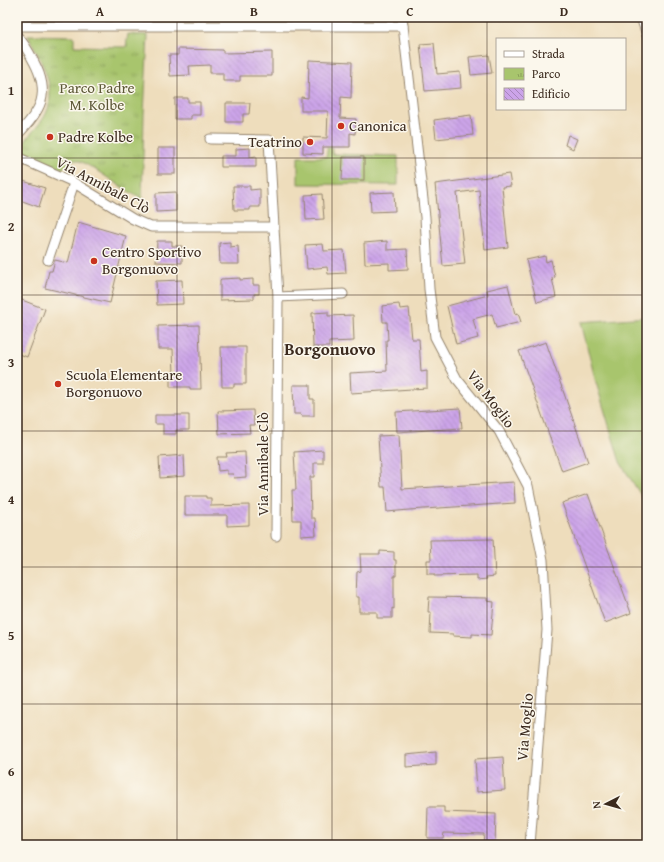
<svg xmlns="http://www.w3.org/2000/svg" width="664" height="862" viewBox="0 0 664 862" font-family="'Gentium Book Plus',serif">
  <style>
    .grass { fill: #a8c56d; stroke: #727846 }
    .park { fill: url(#park-tufts); stroke: #727846 }
    .lines { fill: none; stroke-linecap: round; stroke-linejoin: round }
    .stream { stroke: #4dbcc3; stroke-width: 3.5 }
    .building { fill: url(#building-back-hatch) }
    .street-casing { stroke: #94846d; stroke-width: 11 }
    .street { stroke: #fff; stroke-width: 9 }
    .grid { fill: none; stroke: #3b2a1e; stroke-width: 1; stroke-opacity: 0.55 }
    .poi-dot { fill: #c8321e; stroke: #fbf7ec; stroke-width: 1.5 }
    .labels { text-anchor: middle; stroke-width: 3; stroke-linejoin: round; paint-order: stroke }
    .park-label { font-size: 15px; fill: #5c5836; stroke: #fbf7ec }
    .poi-label { font-size: 15px; fill: #3b2a1e; stroke: #fbf7ec; text-anchor: start }
    .street-label { font-size: 15px; fill: #3b2a1e; stroke: #fbf7ec }
    .quarter-label { font-size: 17px; font-weight: bold; fill: #3b2a1e; stroke: #fbf7ec }
    .neatline { fill: none; stroke: #3b2a1e; stroke-width: 1.5 }
    .grid-label { font-size: 13px; text-anchor: middle; font-weight: bold; fill: #3b2a1e }
  </style>
  <defs>
    <pattern id="park-tufts" width="24" height="20" patternUnits="userSpaceOnUse"><rect width="24" height="20" fill="#a8c56d"/><path d="M3 7l-1-3M5 7V3M7 7l1-3M15 17l-1-3M17 17v-4M19 17l1-3" fill="none" stroke="#8aa059"/></pattern>
    <pattern id="building-back-hatch" width="6" height="6" patternUnits="userSpaceOnUse"><rect width="6" height="6" fill="#cca4e9"/><path d="M-1 5l2 2M0 0l6 6M5-1l2 2" fill="none" stroke="#a786bc"/></pattern>
  </defs>
  <rect width="100%" height="100%" fill="#fbf7ec"/>
  <filter id="ink" filterUnits="userSpaceOnUse"><feTurbulence type="fractalNoise" baseFrequency=".025" numOctaves="2"/><feDisplacementMap in="SourceGraphic" scale="8" xChannelSelector="R" yChannelSelector="G"/><feConvolveMatrix kernelMatrix="1 2 1 2 8 2 1 2 1" color-interpolation-filters="sRGB"/></filter>
  <filter id="wash" filterUnits="userSpaceOnUse"><feTurbulence type="fractalNoise" baseFrequency=".012" numOctaves="4" result="noise"/><feDisplacementMap in="SourceGraphic" scale="16" xChannelSelector="R" yChannelSelector="G"/><feGaussianBlur stdDeviation="0.9" result="paint"/><feColorMatrix in="noise" values="0 0 0 0 0 0 0 0 0 0 0 0 0 0 0 0 0 1.4 0 .05"/><feComposite in="paint" operator="in"/></filter>
  <g filter="url(#wash)">
    <rect width="100%" height="100%" fill="#eeddbc"/>
    <g class="grass">
      <polygon points="328,145 332,147 332,154 398,156 398,185 298,184 298,157 326,157"/>
      <polygon points="647,317 647,505 620,462 595,379 581,322"/>
    </g>
    <path class="park" d="M128 34 148 35 144 114 142 203 139 202V197C126 192 83 158 74 160 70 161 66 166 62 169L26 154 23 146C27 136 36 129 43 119 61 92 40 60 28 35L74 36V46L126 47Z"/>
    <g class="lines">
      <g class="stream">
        <polyline points="646,334 647,335"/>
        <polyline points="647,437 644,444 647,452"/>
      </g>
    </g>
    <g id="blocks">
      <g class="building">
        <polygon points="434,43 437,74 460,72 461,88 425,91 420,44"/>
        <polygon points="178,49 223,50 223,53 272,52 272,76 240,76 240,81 223,81 223,73 210,73 210,65 189,66 190,75 170,76 169,55 178,55"/>
        <polygon points="489,55 492,73 471,75 469,57"/>
        <polygon points="309,60 352,62 351,98 341,97 340,118 356,119 355,134 350,133 350,147 323,147 323,154 303,153 303,137 327,138 328,111 301,111 301,97 308,98"/>
        <polygon points="175,98 188,98 188,102 200,102 200,115 191,115 191,119 175,119"/>
        <polygon points="226,103 250,103 249,114 243,114 243,122 226,122"/>
        <polygon points="471,115 473,135 436,139 434,120"/>
        <polygon points="568,135 577,139 573,149 565,145"/>
        <rect x="158" y="148" width="17" height="26"/>
        <polygon points="250,148 250,157 256,156 256,167 221,167 221,156 236,156 236,149"/>
        <polygon points="343,157 364,157 364,180 342,180"/>
        <polygon points="509,174 511,186 502,187 508,247 485,250 479,190 457,193 465,264 443,266 435,184"/>
        <polygon points="17,179 45,188 39,207 17,199"/>
        <polygon points="233,186 250,186 250,190 260,189 260,207 250,207 250,210 234,210"/>
        <polygon points="176,192 176,211 156,212 156,193"/>
        <polygon points="394,192 395,211 371,212 370,193"/>
        <polygon points="322,194 324,219 306,220 305,195"/>
        <polygon points="78,222 126,236 110,303 45,288 49,271 52,271 55,260 68,263"/>
        <polygon points="157,241 172,241 172,246 182,246 182,263 156,262"/>
        <polygon points="387,241 387,250 407,249 408,269 389,270 389,263 365,264 364,243"/>
        <polygon points="230,242 230,247 238,246 239,264 220,264 219,243"/>
        <polygon points="323,244 324,251 344,250 346,273 328,274 327,267 307,269 305,245"/>
        <polygon points="545,256 546,262 551,260 555,277 552,278 556,297 537,302 526,260"/>
        <polygon points="240,278 240,280 253,279 253,285 259,285 259,294 254,294 254,299 220,300 220,280 221,279"/>
        <polygon points="182,280 183,304 157,305 156,281"/>
        <polygon points="508,285 515,314 518,313 521,322 496,328 492,314 473,319 478,338 456,344 447,306 488,295 487,290"/>
        <polygon points="17,298 45,309 27,357 17,353"/>
        <polygon points="399,304 400,309 409,308 412,339 419,339 421,372 427,371 427,388 351,393 350,373 387,371 386,340 388,340 387,322 383,322 382,306"/>
        <polygon points="328,312 328,316 353,315 354,341 329,342 329,347 313,347 312,313"/>
        <polygon points="199,325 201,389 190,389 190,387 170,387 170,375 174,374 173,349 158,349 158,326"/>
        <polygon points="546,342 588,462 562,471 519,351"/>
        <polygon points="221,347 246,347 246,384 234,384 234,387 222,387"/>
        <polygon points="293,385 310,385 310,399 314,399 314,416 302,416 301,414 294,414"/>
        <polygon points="460,408 462,428 397,432 396,412"/>
        <polygon points="253,410 254,425 249,425 250,433 219,434 218,411"/>
        <polygon points="155,415 189,415 189,430 176,430 176,434 163,434 163,424 155,424"/>
        <polygon points="399,435 402,489 514,482 515,503 409,510 387,512 385,487 381,487 378,436"/>
        <polygon points="323,450 323,463 314,463 314,477 310,477 311,518 315,518 316,535 301,536 301,520 293,520 292,490 296,490 294,452"/>
        <polygon points="245,452 246,477 234,478 233,474 227,474 227,470 218,471 217,457 227,457 226,453"/>
        <polygon points="184,455 185,476 160,478 159,457"/>
        <polygon points="588,494 631,613 605,623 562,503"/>
        <polygon points="185,496 206,496 206,498 211,498 211,506 249,505 249,525 227,526 227,515 185,515"/>
        <polygon points="493,539 495,576 486,577 487,579 477,580 477,575 434,576 434,574 427,574 427,560 431,560 430,540"/>
        <polygon points="380,551 394,552 394,560 396,560 396,576 394,576 394,609 392,608 392,618 377,618 377,612 359,612 359,597 356,597 357,572 361,571 360,554 380,554"/>
        <polygon points="429,597 487,598 487,601 494,602 491,635 472,634 472,637 453,636 453,634 430,633 431,612 428,612"/>
        <polygon points="436,752 436,765 406,767 406,755"/>
        <polygon points="503,757 505,790 477,792 475,759"/>
        <polygon points="428,807 444,807 444,812 496,814 495,845 483,845 484,834 444,833 443,838 427,838"/>
      </g>
    </g>
  </g>
  <g filter="url(#ink)">
    <use href="#blocks" fill-opacity="0" stroke="#94846d" stroke-width="1"/>
    <g class="lines">
      <defs>
        <g id="street">
          <polyline points="402,17 425,217 429,289 435,337 457,379 499,431 528,486 543,560 547,630 530,845"/>
          <polyline points="641,17 647,35"/>
          <polyline points="17,26 403,26"/>
          <path d="M17 36C24 43 29 52 34 62 51 94 41 111 17 135"/>
          <polyline points="210,139 269,140 278,297 276,536"/>
          <polyline points="17,157 71,181 133,219 151,227 274,227"/>
          <polyline points="48,260 74,183"/>
          <polyline points="278,297 343,294"/>
        </g>
      </defs>
      <use href="#street" class="street-casing"/>
      <use href="#street" class="street"/>
    </g>
  </g>
  <path class="grid" d="M177 17V845M332 17V845M487 17V845M17 158H647M17 295H647M17 431H647M17 567H647M17 704H647"/>
  <g class="poi-dot">
    <circle cx="341" cy="126" r="4"/>
    <circle cx="50" cy="137" r="4"/>
    <circle cx="310" cy="142" r="4"/>
    <circle cx="94" cy="261" r="4"/>
    <circle cx="58" cy="384" r="4"/>
  </g>
  <g class="labels">
    <g class="park-label">
      <text x="97" y="93">Parco Padre<tspan x="97" dy="17">M. Kolbe</tspan></text>
    </g>
    <g class="poi-label">
      <text x="349" y="131">Canonica</text>
      <text x="58" y="142">Padre Kolbe</text>
      <text x="302" y="147" text-anchor="end">Teatrino</text>
      <text x="102" y="257">Centro Sportivo<tspan x="102" dy="17">Borgonuovo</tspan></text>
      <text x="66" y="380">Scuola Elementare<tspan x="66" dy="17">Borgonuovo</tspan></text>
    </g>
    <g class="street-label">
      <text transform="translate(103 185) rotate(28)" y="5">Via Annibale Clò</text>
      <text transform="translate(491 399) rotate(53)" y="5">Via Moglio</text>
      <text transform="translate(263 464) rotate(-90)" y="5">Via Annibale Clò</text>
      <text transform="translate(525 727) rotate(-85)" y="5">Via Moglio</text>
    </g>
    <g class="quarter-label">
      <text x="330" y="355">Borgonuovo</text>
    </g>
  </g>
  <rect width="664" height="862" fill="none" stroke="#fbf7ec" stroke-width="44"/>
  <rect x="496" y="38" width="130" height="72" fill="#fbf7ec" stroke="#aea59a"/>
  <rect x="504" y="51" width="20" height="6" fill="#ffffff" stroke="#aea59a"/>
  <text x="532" y="58" font-size="12" fill="#3b2a1e">Strada</text>
  <rect x="504" y="68" width="20" height="12" fill="url(#park-tufts)" stroke="#aea59a"/>
  <text x="532" y="78" font-size="12" fill="#3b2a1e">Parco</text>
  <rect x="504" y="88" width="20" height="12" fill="url(#building-back-hatch)" stroke="#aea59a"/>
  <text x="532" y="98" font-size="12" fill="#3b2a1e">Edificio</text>
  <g transform="translate(606 804) rotate(264)" stroke="#fbf7ec" stroke-width="3" paint-order="stroke">
  <path d="M0-3L7 15L0 10L-7 15Z" fill="#3b2a1e"/>
  <text y="-6" font-size="11" font-weight="bold" text-anchor="middle" fill="#3b2a1e">N</text>
  </g>
  <rect x="22" y="22" width="620" height="818" class="neatline"/>
  <g class="grid-label">
    <text x="100" y="16">A</text>
    <text x="254" y="16">B</text>
    <text x="410" y="16">C</text>
    <text x="564" y="16">D</text>
    <text x="11" y="95">1</text>
    <text x="11" y="231">2</text>
    <text x="11" y="367">3</text>
    <text x="11" y="504">4</text>
    <text x="11" y="640">5</text>
    <text x="11" y="776">6</text>
  </g>
</svg>
